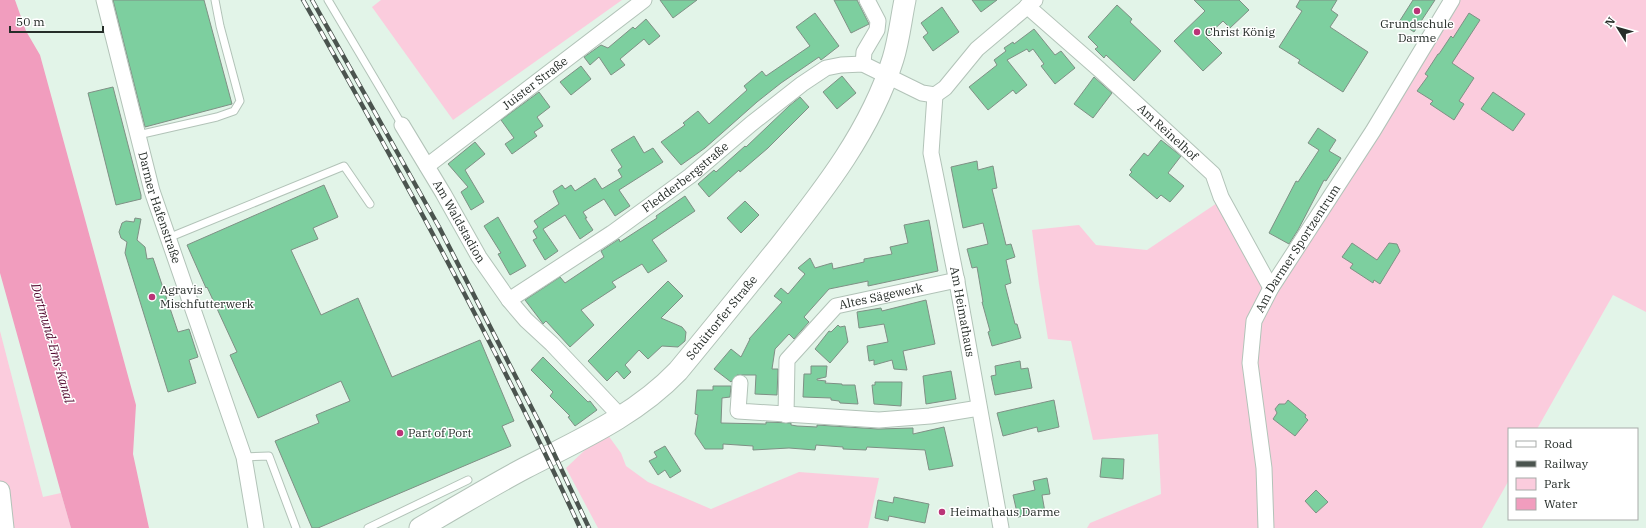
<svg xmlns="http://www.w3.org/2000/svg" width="1646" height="528" viewBox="0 0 1646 528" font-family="'IBM Plex Serif',serif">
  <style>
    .green { fill: #fbccdd }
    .water { fill: #f19dbe }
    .building { fill: #7dcf9f; stroke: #7f9085 }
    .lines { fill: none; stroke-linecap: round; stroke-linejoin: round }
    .service-casing { stroke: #b2c3b8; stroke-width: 9 }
    .minor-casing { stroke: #b2c3b8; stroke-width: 17 }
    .tertiary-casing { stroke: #b2c3b8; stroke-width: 21 }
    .secondary-casing { stroke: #b2c3b8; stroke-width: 23 }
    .service { stroke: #fff; stroke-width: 7 }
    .minor { stroke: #fff; stroke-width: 15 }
    .tertiary { stroke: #fff; stroke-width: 19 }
    .secondary { stroke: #fff; stroke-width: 21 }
    .rail-casing { stroke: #4b544f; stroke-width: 4.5 }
    .rail { stroke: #fff; stroke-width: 3; stroke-dasharray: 9; stroke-linecap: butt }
    .poi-dot { fill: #ba3477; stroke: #fff; stroke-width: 1.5 }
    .labels { text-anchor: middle; stroke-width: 3; stroke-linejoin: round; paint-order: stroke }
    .poi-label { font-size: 12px; fill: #262d29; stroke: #fff; text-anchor: start }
    .street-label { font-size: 12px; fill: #262d29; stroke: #fff }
    .water-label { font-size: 13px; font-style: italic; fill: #540b31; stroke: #fff }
  </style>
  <rect width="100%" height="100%" fill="#e2f4e8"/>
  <g class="green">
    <polygon points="381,0 622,0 453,120 372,7"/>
    <polygon points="1454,0 1646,0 1646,312 1613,295 1537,429 1509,429 1509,480 1482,528 1087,528 1090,523 1161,494 1158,434 1093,440 1071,341 1048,339 1039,284 1032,230 1079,225 1096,245 1147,250 1226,197 1274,287"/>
    <polygon points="0,331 43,497 61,493 71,528 2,528 0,522"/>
    <polygon points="605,431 621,453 626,466 648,482 711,509 799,472 879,478 868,528 598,528 566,468"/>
  </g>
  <polygon class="water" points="0,0 15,0 26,31 40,55 136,405 133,454 149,528 71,528 61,493 0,273"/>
  <g class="building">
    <polygon points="113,0 204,0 232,104 145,127"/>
    <polygon points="660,0 697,0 673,18"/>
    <polygon points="834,0 857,0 869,24 851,33"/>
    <polygon points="972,0 997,0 981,12"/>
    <polygon points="1194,0 1239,0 1249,10 1230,28 1223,21 1206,37 1222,53 1203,71 1174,41 1205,11"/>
    <polygon points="1300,0 1337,0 1331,10 1338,15 1330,27 1368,52 1343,92 1298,63 1300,60 1279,47 1302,11 1296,7"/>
    <polygon points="1413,0 1435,0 1414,32 1399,22"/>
    <polygon points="1117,5 1132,19 1130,22 1161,51 1134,81 1106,55 1104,58 1095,49 1098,47 1088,37"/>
    <polygon points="942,7 959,32 933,51 923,37 928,33 921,23"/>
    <polygon points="815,13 839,46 821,60 819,57 781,83 757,102 705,148 681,165 661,142 685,125 683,123 698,111 709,124 747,90 744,86 762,71 766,76 810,46 796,27"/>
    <polygon points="1469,13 1480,20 1452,63 1474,78 1459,101 1464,104 1454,120 1430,104 1433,101 1417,91 1428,76 1425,74 1438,54 1439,54 1451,36 1453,38"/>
    <polygon points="646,19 660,36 649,45 644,39 620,59 625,65 611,75 599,57 590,65 584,57 601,45 608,48 633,27 635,29"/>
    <polygon points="1034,29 1055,55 1061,51 1075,68 1055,84 1041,66 1044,64 1033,49 1029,52 1027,49 1007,60 1027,85 1016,94 1013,90 988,110 969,87 997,65 994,60 1006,51 1004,48 1013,42 1014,44"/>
    <polygon points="581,66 591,79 571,95 560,82"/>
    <polygon points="842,76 856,93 837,109 823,92"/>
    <polygon points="1094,77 1112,93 1093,118 1074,104"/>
    <polygon points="113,87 141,195 141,199 116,205 88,93"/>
    <polygon points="539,92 550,107 537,117 543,126 534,132 537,136 512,154 505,144 514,138 501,120"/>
    <polygon points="1493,92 1525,114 1513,131 1481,109"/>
    <polygon points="800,97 809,107 768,148 740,172 739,170 709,197 698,184 714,170 716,172 745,146 746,147 789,106"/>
    <polygon points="1318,128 1336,140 1329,151 1341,158 1326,181 1324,180 1298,230 1289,244 1269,233 1296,181 1298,182 1319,150 1308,143"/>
    <polygon points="634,136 644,153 653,148 663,162 619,190 630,206 615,216 604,199 583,212 587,218 585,218 593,230 580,239 565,215 543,229 558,251 545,260 533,240 537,238 533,231 538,227 534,221 559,204 553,191 562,185 565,189 571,185 575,191 595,178 602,189 622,177 618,170 622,167 611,150"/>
    <polygon points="1161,140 1181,156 1168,173 1184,186 1170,202 1161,195 1157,199 1129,175 1132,172 1130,170 1144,153 1148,156"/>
    <polygon points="475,142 485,154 465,170 484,202 471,210 461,192 468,187 448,164"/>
    <polygon points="977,161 978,170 993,166 997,188 992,189 1006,245 1011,244 1015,257 1006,260 1011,283 1005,285 1015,324 1017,324 1021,338 992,346 988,332 990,331 982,302 983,302 977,267 972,268 967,249 988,244 983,223 963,228 951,167"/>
    <polygon points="324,185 338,217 313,228 318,239 291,250 321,315 358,298 392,377 480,340 514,421 502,426 511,446 318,528 312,528 275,441 319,423 316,415 350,401 341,381 258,418 230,355 237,352 207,287 206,288 187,245"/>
    <polygon points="685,196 695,211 652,240 667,261 648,273 642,264 612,282 616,287 581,310 594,325 570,347 546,321 543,324 541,321 525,300 560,277 565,283 604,257 601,251 619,239 620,242 657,218 656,216"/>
    <polygon points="745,201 759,215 741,233 727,218"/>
    <polygon points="498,217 526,266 510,275 498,254 501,253 484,226"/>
    <polygon points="135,218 141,219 137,240 145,247 147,259 153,258 178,332 189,329 198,357 189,360 196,383 168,392 125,253 127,242 121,238 119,232 122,223 126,221 134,222"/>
    <polygon points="929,220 938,271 868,286 868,281 829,289 804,317 809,322 794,339 789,334 775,349 772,369 778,369 777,395 755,394 756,375 737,375 731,382 714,369 731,349 741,357 750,339 749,339 782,302 774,296 781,288 788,294 805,274 798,268 810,258 815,268 832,263 833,269 864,262 864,259 892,254 890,247 908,243 904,225"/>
    <polygon points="1352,243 1377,260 1389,243 1397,244 1400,251 1380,284 1374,280 1373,283 1350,268 1353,264 1342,257"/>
    <polygon points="668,281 683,296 661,318 682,327 686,332 685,341 678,347 662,346 648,359 639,350 625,365 631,372 624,379 617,371 607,381 588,361"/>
    <polygon points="926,300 935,344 903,351 907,370 894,369 892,360 874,365 874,360 869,361 867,346 888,342 884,324 859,328 857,312 881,308 882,311"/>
    <polygon points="838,325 840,327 845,326 848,342 830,363 815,349 829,331 831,332"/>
    <polygon points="543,357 588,402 590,401 597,410 575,426 568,417 570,416 550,396 553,392 531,370"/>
    <polygon points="1020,361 1021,369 1028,368 1032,388 995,395 991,376 996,375 995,366"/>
    <polygon points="811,366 827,366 826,377 817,379 817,380 826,381 825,383 842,384 842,385 855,385 858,404 840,403 839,401 831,400 831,398 803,397 804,374 811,374"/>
    <polygon points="951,371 956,399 926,404 923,376"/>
    <polygon points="875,382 902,382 901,406 874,404 872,385 875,385"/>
    <polygon points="713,386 731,386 730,397 722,398 721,423 766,424 766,422 791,423 791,425 797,426 817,427 817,425 878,429 913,428 913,434 944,427 953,466 929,470 925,450 867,447 866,450 843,449 843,447 816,445 815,450 789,448 753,450 753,446 723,444 723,449 705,449 695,434 698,415 695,414 697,390 713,390"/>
    <polygon points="1054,400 1059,427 1038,432 1037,427 1003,436 997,413"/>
    <polygon points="1288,400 1306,415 1305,417 1308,420 1295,436 1273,419 1277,413 1275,409 1279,404 1285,404"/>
    <polygon points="665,446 681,471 670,478 665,470 658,475 649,461 657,457 654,452"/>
    <polygon points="1102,458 1124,459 1123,479 1100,477"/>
    <polygon points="1047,478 1050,494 1042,495 1045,512 1018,517 1013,495 1035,490 1033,481"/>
    <polygon points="1316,490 1328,502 1316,513 1305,501"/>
    <polygon points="894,497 929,504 925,523 889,516 888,521 875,518 878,500 893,503"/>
  </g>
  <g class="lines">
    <defs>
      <g id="service">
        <polyline points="328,0 402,125"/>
        <polyline points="138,135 217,117 234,111 240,101 220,26 215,0"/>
        <polyline points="168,238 344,166 370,204"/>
        <polyline points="244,457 269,456 296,528"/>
        <polyline points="368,528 468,480"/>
      </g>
      <g id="minor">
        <path id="s1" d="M104 0 152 191 244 457 256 528"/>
        <path id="s2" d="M1027 6 1100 70 1213 174 1221 197 1271 288"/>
        <polyline points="863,64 864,52 877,30 878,21 867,0"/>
        <path id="s3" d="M935 95 931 153 957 282 1001 528"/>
        <path id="s4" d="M402 125 443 193 479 257 509 300 526 320 552 344 622 418"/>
        <path id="s5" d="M427 166 644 0"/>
        <path id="s6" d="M509 300 612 233 690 176 751 124 802 84 826 68 841 65 863 64 922 93 935 95 945 88 977 49 1035 0"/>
        <polyline points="740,383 738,411 879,420 930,416 979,408"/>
        <path id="s7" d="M786 415 787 360 836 306 957 280"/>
        <path id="s8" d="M1266 528 1264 468 1250 363 1254 321 1271 288 1373 131 1452 0"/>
      </g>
      <polyline id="tertiary" points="0,491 4,528"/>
      <g id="secondary">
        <path id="s9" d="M420 528C455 508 489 487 525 468 579 440 635 416 678 371 712 330 745 289 779 247 824 190 871 130 893 59 899 40 901 19 905 0"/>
      </g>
    </defs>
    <use href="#service" class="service-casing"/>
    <use href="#minor" class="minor-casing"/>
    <use href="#tertiary" class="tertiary-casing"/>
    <use href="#secondary" class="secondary-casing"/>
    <use href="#service" class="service"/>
    <use href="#minor" class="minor"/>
    <use href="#tertiary" class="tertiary"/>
    <use href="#secondary" class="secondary"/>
    <defs>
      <g id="rail">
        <path d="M303 0C401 173 497 347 580 528"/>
        <polyline points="312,0 439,227 541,426 589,528"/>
      </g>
    </defs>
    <use href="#rail" class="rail-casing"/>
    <use href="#rail" class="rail"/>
  </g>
  <g class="poi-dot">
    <circle cx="1417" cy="11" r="4"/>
    <circle cx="1197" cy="32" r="4"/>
    <circle cx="152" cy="297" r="4"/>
    <circle cx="400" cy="433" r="4"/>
    <circle cx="942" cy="512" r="4"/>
  </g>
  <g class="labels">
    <g class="poi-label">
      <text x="1417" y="28" text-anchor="middle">Grundschule<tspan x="1417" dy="14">Darme</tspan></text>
      <text x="1205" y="36">Christ König</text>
      <text x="160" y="294">Agravis<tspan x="160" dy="14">Mischfutterwerk</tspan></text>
      <text x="408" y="437">Part of Port</text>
      <text x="950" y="516">Heimathaus Darme</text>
    </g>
    <g class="street-label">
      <text dy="4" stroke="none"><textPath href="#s5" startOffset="136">Juister Straße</textPath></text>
      <text dy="4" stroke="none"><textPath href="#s2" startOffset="189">Am Reinelhof</textPath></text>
      <text dy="4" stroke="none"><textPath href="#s6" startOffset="215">Fledderbergstraße</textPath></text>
      <text dy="4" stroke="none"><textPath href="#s1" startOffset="215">Darmer Hafenstraße</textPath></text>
      <text dy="4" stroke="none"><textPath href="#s4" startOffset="112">Am Waldstadion</textPath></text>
      <text dy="4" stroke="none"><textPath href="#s8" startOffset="293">Am Darmer Sportzentrum</textPath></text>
      <text dy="4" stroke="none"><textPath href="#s7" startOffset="174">Altes Sägewerk</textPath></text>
      <text dy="4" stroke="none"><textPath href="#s3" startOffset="220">Am Heimathaus</textPath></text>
      <text dy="4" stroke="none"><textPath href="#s9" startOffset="372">Schüttorfer Straße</textPath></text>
    </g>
    <g class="water-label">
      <text transform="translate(53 343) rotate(74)" y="5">Dortmund-Ems-Kanal</text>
    </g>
  </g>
  <rect x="1508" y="428" width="130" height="92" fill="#ffffff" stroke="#a8aba9"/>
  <rect x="1516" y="441" width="20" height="6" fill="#ffffff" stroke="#a8aba9"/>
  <text x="1544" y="448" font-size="12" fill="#262d29">Road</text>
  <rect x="1516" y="461" width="20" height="6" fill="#4b544f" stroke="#a8aba9"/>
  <text x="1544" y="468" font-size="12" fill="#262d29">Railway</text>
  <rect x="1516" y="478" width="20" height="12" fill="#fbccdd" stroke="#a8aba9"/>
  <text x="1544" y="488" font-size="12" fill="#262d29">Park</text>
  <rect x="1516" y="498" width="20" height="12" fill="#f19dbe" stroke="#a8aba9"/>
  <text x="1544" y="508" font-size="12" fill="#262d29">Water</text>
  <g transform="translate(1618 28) rotate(307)" stroke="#ffffff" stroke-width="3" paint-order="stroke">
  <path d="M0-3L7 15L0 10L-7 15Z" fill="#262d29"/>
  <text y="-6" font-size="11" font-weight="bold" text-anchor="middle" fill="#262d29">N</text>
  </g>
  <path d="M10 26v6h93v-6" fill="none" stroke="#262d29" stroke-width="2"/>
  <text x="16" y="26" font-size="12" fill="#262d29" stroke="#ffffff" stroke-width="3" paint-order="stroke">50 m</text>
</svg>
